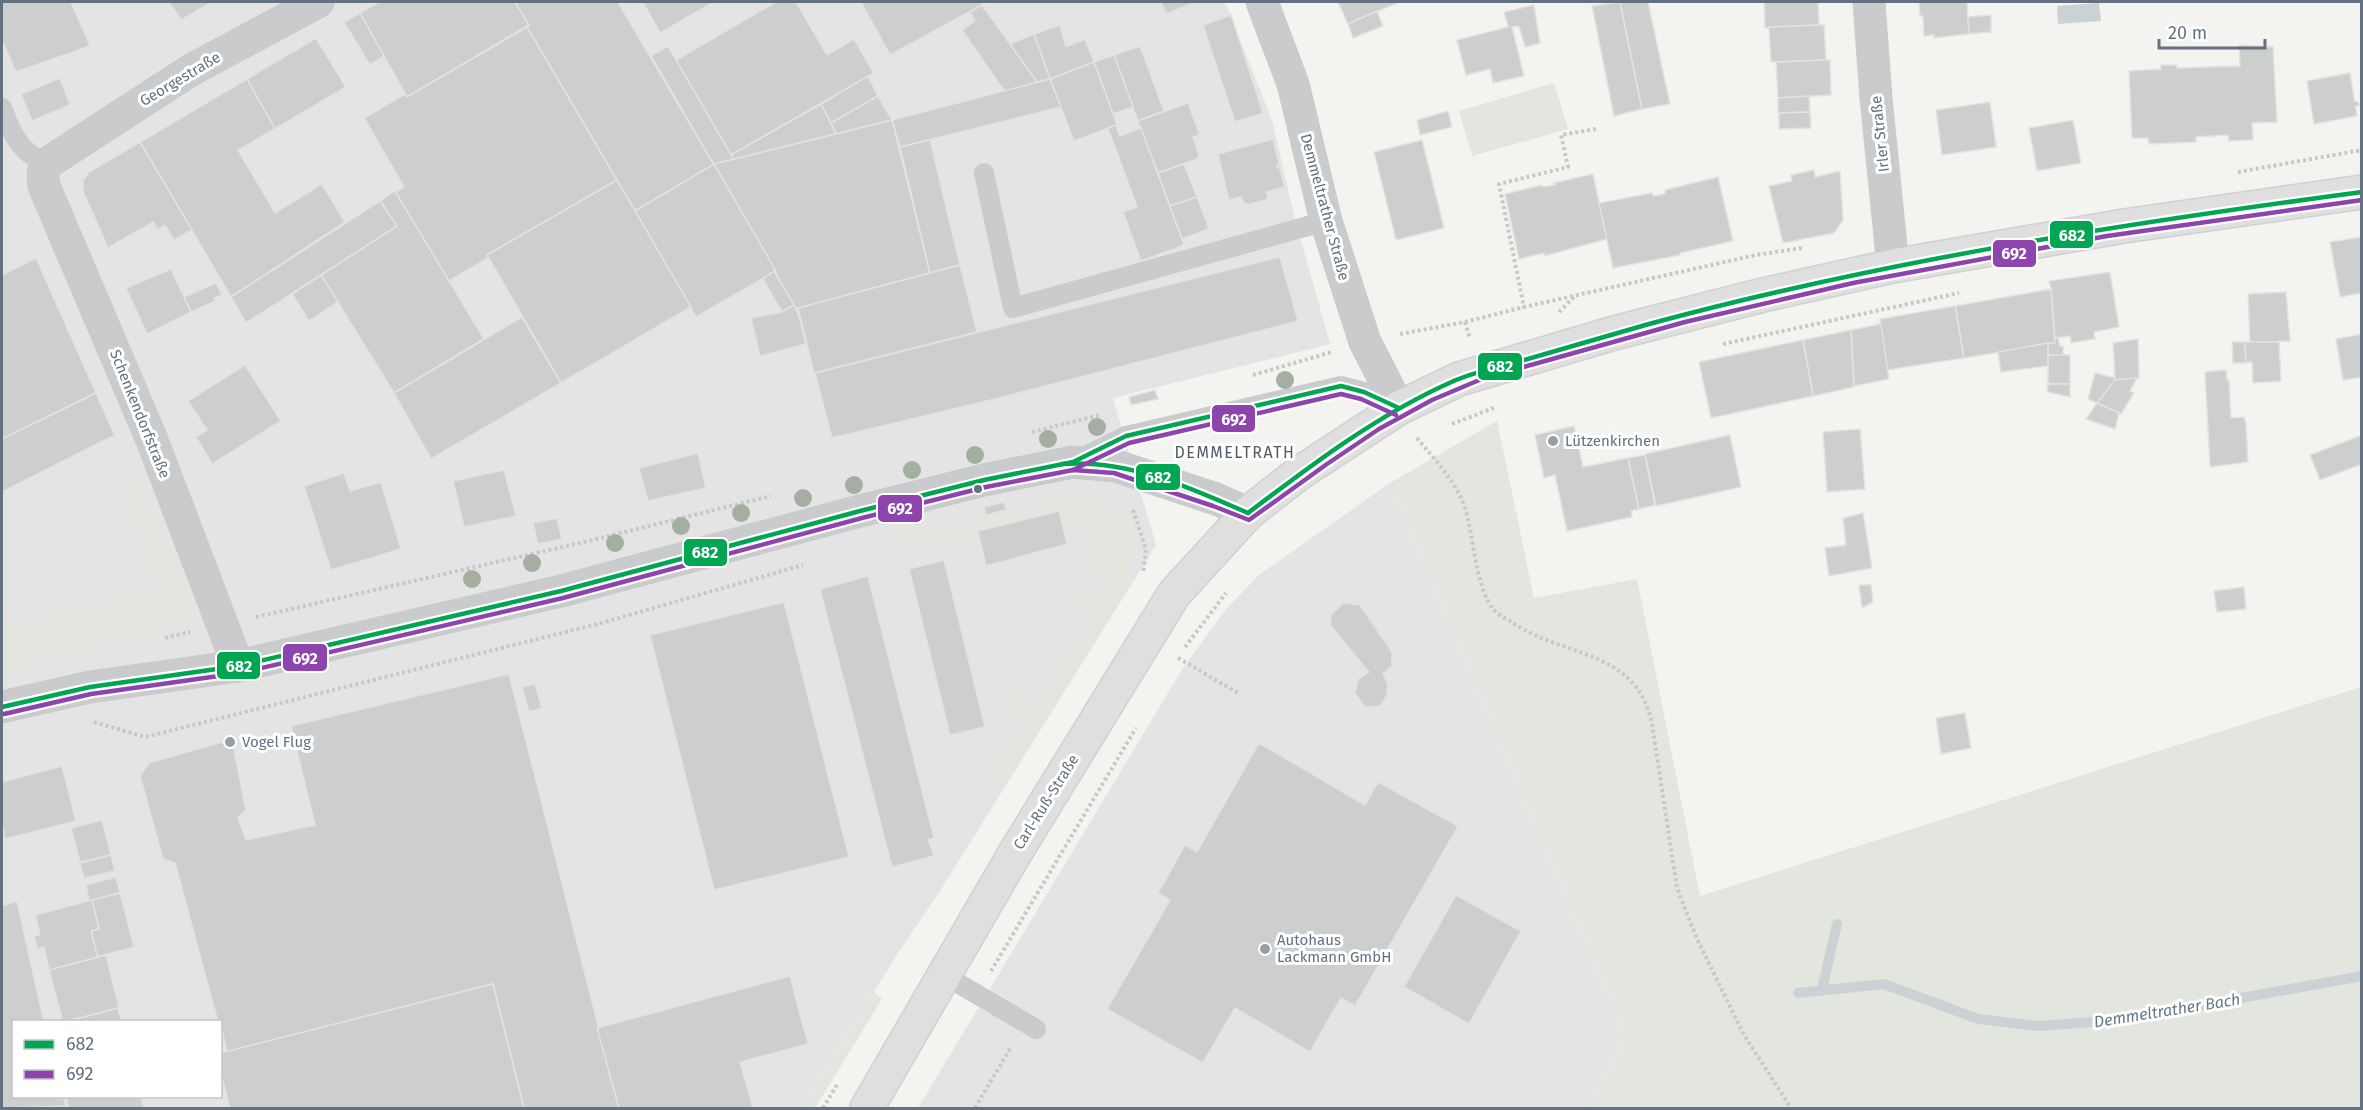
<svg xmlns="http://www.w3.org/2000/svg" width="2363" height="1110" viewBox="0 0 2363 1110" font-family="'Fira Sans',sans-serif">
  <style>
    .built { fill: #e3e4e3; fill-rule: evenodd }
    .green { fill: #e2e6df }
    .water { fill: #cbd2d5 }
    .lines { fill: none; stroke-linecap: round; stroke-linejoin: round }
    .stream { stroke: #cbd2d5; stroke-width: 10 }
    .building { fill: #cdcece; stroke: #e2e2e0; stroke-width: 1.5 }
    .secondary-casing { stroke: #d0d1d0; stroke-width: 36 }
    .path { stroke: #c8c8c9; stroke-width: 4; stroke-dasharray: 3 3; stroke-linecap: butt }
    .lane { stroke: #cacbcc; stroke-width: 20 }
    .street { stroke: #cacbcc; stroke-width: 33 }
    .secondary { stroke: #dfdfe0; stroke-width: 33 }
    .bus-1-casing { stroke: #fff; stroke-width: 9 }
    .bus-2-casing { stroke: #fff; stroke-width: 9 }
    .bus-1 { stroke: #00a651; stroke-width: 4.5 }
    .bus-2 { stroke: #8e44ad; stroke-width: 4.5 }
    .tree { fill: #a4afa1 }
    .poi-dot { fill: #959ea8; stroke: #fff; stroke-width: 2 }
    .bus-dot { fill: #637181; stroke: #fff; stroke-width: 2 }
    .labels { text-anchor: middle; stroke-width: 6; stroke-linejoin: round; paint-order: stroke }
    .street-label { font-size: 15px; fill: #637181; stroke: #fff }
    .poi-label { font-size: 15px; fill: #637181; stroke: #fff; text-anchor: start }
    .neighbourhood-label { font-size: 16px; letter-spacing: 1.5px; fill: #505b66; stroke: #fff }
    .water-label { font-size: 16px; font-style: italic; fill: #637a85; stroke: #fff }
    .line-badge { stroke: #fff; stroke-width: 2 }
    .badge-label { font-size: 16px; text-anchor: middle; font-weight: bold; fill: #fff }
  </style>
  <rect width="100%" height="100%" fill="#f3f3f0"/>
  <g class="built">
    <path d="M2 2H1225L1272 120 1294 215 1330 344 1113 398 1156 545 940 891 898 953 802 1108H2ZM14 1022H220V1096H14Z"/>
    <polygon points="1390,483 1626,1036 1588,1108 918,1108 1183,668 1227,608 1259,575"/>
  </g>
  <g class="green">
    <polygon points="1554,83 1568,129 1472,156 1459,111"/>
    <polygon points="1497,421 1534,598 1637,579 1700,896 2361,687 2361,1108 1588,1108 1626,1036 1390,483"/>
    <polygon points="129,467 186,588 187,611 183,624 175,628 2,669 2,625 159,590 116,471"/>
    <polygon points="1060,499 1105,504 1130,520 1138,550 1137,559 1126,584 999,792 994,767 1018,730 1012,689 1036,703 1094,611 1076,598 1075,593 1101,587 1087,527 1064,531 1058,511 978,531 987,566 978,567 975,555 948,536 884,549 874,543"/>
    <polygon points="874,992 882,999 815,1108 802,1108"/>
  </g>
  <polygon class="water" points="2099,3 2101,21 2058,24 2057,6"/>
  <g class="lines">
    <g class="stream">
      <polyline points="1822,990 1837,924"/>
      <polyline points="1798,993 1884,984 1978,1019 2039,1026 2120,1020 2362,976"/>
    </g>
  </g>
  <g class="building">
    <polygon points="2,2 71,2 90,46 16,72 2,40"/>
    <polygon points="169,2 212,2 181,20"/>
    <polygon points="379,2 515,2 529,25 407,97 360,13"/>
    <polygon points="515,2 618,2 714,165 635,211 527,27 529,25"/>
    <polygon points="643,2 711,2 712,3 660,33"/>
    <polygon points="776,2 796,2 827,55 854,39 874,73 731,155 676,60"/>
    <polygon points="861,2 981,2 982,5 890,55"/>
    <polygon points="1161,2 1196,2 1166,14"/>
    <polygon points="1338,2 1397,2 1397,3 1348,24"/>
    <polygon points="1620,2 1642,109 1614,116 1592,6"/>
    <polygon points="1620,2 1648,2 1670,104 1642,109"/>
    <polygon points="1764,2 1818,2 1819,25 1765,28"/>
    <polygon points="1919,2 1967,2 1969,34 1934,38 1934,35 1924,36 1923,16 1920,16"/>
    <polygon points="982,5 1010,44 1037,82 1005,92 962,30 975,21 970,12"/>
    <polygon points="1534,5 1540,43 1525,47 1519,26 1512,27 1524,76 1493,83 1490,69 1466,75 1457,40 1508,27 1504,12"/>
    <polygon points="1377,11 1383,26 1353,38 1348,24"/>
    <polygon points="360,13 384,56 370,65 344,22"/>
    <polygon points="1231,15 1263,113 1235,122 1203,25"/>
    <polygon points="1991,15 1991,32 1969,34 1968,17"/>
    <polygon points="1060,25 1066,47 1085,39 1094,62 1050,79 1034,34"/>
    <polygon points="1819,25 1824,25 1826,60 1771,62 1769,27"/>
    <polygon points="527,27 617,180 487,255 488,258 449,281 395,192 404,187 364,118 405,94 407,97"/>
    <polygon points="1034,34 1050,79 1037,82 1010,44"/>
    <polygon points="316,38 346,87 275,129 247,79"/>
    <polygon points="2239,45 2273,47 2277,122 2252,123 2253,140 2229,141 2228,135 2213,136 2213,137 2211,136 2196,137 2196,142 2149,144 2148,138 2132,138 2129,71 2161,69 2161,65 2177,65 2177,68 2240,66"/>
    <polygon points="668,46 676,60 734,160 714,165 651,56"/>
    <polygon points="1140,46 1164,111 1138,121 1114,55"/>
    <polygon points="1114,55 1133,107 1113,114 1094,62"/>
    <polygon points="1826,60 1830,60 1831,95 1778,98 1776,62"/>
    <polygon points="1094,62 1117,125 1074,141 1050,79"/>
    <polygon points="2350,73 2357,116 2314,124 2307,81"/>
    <polygon points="868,76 878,96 831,123 821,104"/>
    <polygon points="60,78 70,105 32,121 21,94"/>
    <polygon points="247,79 275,129 238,150 273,209 275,213 322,184 345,222 231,297 140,142"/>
    <polygon points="1050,79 1061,107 900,147 892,120"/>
    <polygon points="878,96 892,120 836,134 831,123"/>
    <polygon points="1809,96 1810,112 1778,113 1778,98"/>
    <polygon points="1990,102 1996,147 1942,155 1936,110"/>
    <polygon points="1188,103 1200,135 1193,137 1199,155 1197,159 1158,173 1138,121"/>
    <polygon points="821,104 836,134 734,160 731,155"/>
    <polygon points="1448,111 1452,127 1420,135 1417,120"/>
    <polygon points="1810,112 1811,128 1779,129 1779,113"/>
    <polygon points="892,120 930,273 796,309 714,164"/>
    <polygon points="2073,120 2081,163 2037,171 2029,128"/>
    <polygon points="1116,125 1120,136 1141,128 1184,245 1141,261 1123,212 1137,207 1108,128"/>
    <polygon points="1273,139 1279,163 1276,168 1279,166 1285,187 1266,192 1268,199 1251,204 1244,204 1242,197 1229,200 1218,154"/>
    <polygon points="930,140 960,265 930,273 900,147"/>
    <polygon points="1422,140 1444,228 1396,240 1374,152"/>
    <polygon points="140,142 192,230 174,240 165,225 158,230 153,222 108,248 83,191 83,180 89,172"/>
    <polygon points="714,164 776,271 696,317 635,211"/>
    <polygon points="1184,164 1197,197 1170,206 1158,173"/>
    <polygon points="1814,170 1815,177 1840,171 1843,220 1834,233 1783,243 1769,186 1792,181 1791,175"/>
    <polygon points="1593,174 1607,239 1544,256 1544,253 1519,259 1505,194 1542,185 1543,187 1555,185 1554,183"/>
    <polygon points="1718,177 1733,241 1680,253 1680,255 1613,268 1599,203 1652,193 1653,196 1665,194 1665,190"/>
    <polygon points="617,180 691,307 561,383 487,255"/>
    <polygon points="395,191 484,339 394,393 321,275 397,226 380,201"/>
    <polygon points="1197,197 1209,229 1182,239 1170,206"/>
    <polygon points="380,201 397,226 246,323 231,297"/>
    <polygon points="2362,237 2362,293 2340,297 2330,242"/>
    <polygon points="1280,257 1298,321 995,399 832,438 815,373"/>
    <polygon points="36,258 96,393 2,439 2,275"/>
    <polygon points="960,265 977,332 814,373 798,308"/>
    <polygon points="171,269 191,312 147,334 126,288"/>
    <polygon points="774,271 794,305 782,312 763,279"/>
    <polygon points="2110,272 2119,327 2094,332 2095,339 2071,343 2070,336 2055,338 2051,289 2049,281"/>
    <polygon points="321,275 338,302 309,321 292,294"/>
    <polygon points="216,283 222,295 214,298 216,301 191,312 184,297"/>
    <polygon points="2051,289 2055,343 1964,358 1955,306"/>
    <polygon points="2286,292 2290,341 2250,343 2248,294"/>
    <polygon points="794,305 799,316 806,344 760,356 751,318 782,312"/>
    <polygon points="1955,306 1964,358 1887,370 1880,319"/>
    <polygon points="522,317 561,383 431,459 394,393"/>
    <polygon points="1881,324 1889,379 1854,386 1851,330"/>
    <polygon points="1851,330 1854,387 1813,396 1803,340"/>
    <polygon points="2362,334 2362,377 2343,380 2336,339"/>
    <polygon points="2058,337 2060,346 2063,346 2063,356 2048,355 2048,343 2055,343 2055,338"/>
    <polygon points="2138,339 2139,378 2115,380 2097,403 2088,399 2095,373 2115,378 2113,343"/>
    <polygon points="1803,340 1813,396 1711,418 1699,362"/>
    <polygon points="2232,342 2245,342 2246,363 2233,363"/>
    <polygon points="2245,342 2279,342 2281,381 2253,383 2252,362 2246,363"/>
    <polygon points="2048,343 2048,366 2001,372 1998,352"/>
    <rect x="2048" y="355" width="22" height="29"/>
    <polygon points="245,365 281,421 212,464 196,437 207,430 188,401"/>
    <polygon points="2226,370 2227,380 2229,380 2231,418 2244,417 2246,424 2248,462 2210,467 2205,372"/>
    <polygon points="2137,378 2130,391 2134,393 2121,414 2097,403 2115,380"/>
    <polygon points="2048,384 2070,384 2070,397 2047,392"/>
    <polygon points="1155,390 1158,399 1131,405 1129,397"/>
    <polygon points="96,393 115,436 103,441 2,492 2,439"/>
    <polygon points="2097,403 2119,413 2115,429 2086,419"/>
    <polygon points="1574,426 1583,467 1628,458 1639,509 1631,511 1632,517 1567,531 1555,475 1544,478 1535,435"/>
    <polygon points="1860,429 1865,489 1827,492 1823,432"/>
    <polygon points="1730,435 1741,487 1656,506 1645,454"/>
    <polygon points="2362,435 2362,464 2320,480 2310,455"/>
    <polygon points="698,453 706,488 648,501 639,468"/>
    <polygon points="1645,455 1655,505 1639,509 1628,458"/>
    <polygon points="504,470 516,516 464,527 453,481"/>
    <polygon points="344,473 350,491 381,482 401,549 331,570 304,486"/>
    <polygon points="1004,502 1006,510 986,515 984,507"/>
    <polygon points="1059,511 1067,544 986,566 978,531"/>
    <polygon points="1863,513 1872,568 1829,576 1825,548 1846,545 1843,518"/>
    <polygon points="557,518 562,539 538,544 533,523"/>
    <polygon points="944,560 985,727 950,735 909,569"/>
    <polygon points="868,576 934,838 928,840 934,856 892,867 820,589"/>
    <polygon points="1859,585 1871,585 1873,602 1862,608"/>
    <polygon points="2244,587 2246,609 2217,612 2214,591"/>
    <polygon points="784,602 849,857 714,890 650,635"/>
    <polygon points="1343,603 1360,605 1392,652 1392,666 1383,674 1388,684 1387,695 1380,706 1365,707 1355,693 1358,679 1369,672 1330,625 1331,615"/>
    <polygon points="509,674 619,1108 524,1108 493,984 227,1052 220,1022 218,1022 175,863 163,859 140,776 149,763 222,742 234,749 246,810 238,818 246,840 315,825 291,726"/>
    <polygon points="535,684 542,708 529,712 522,687"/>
    <polygon points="1965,713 1971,748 1941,754 1936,718"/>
    <polygon points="1259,743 1365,805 1378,782 1458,826 1355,1006 1341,998 1310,1052 1235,1008 1203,1063 1107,1009 1170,900 1158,893 1185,845 1197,852"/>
    <polygon points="62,766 76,821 5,839 2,824 2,782"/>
    <polygon points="102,820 111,855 77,863 80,862 71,828"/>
    <polygon points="111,855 115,871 84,878 80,863"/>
    <polygon points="116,877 120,893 89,901 86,885"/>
    <polygon points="120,893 134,947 97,957 91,931 99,929 92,900"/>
    <polygon points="1456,895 1521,931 1469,1024 1404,987"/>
    <polygon points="92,900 99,929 91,931 98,959 49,970 44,947 37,949 34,936 40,935 35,915"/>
    <polygon points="17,901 44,1022 14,1022 14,1096 63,1096 66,1106 2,1108 2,906"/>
    <polygon points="106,955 119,1008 63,1022 49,970"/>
    <polygon points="790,976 808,1044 740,1062 753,1108 619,1108 597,1028"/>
    <polygon points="493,984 524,1108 230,1108 220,1070 220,1053"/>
    <polygon points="118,1008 122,1022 65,1022"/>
    <polygon points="66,1096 141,1096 144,1108 69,1108"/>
  </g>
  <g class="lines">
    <defs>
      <polyline id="secondary" points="867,1108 1015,853 1174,594 1248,513 1298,474 1399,408 1459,379 1614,333 1763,295 1893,266 2124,226 2362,192"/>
    </defs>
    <use href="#secondary" class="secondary-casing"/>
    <g class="path">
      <polyline points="2355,104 2361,103 2362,107"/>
      <polyline points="1596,129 1561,135 1568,167 1499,184 1524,307 1756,255 1802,248"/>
      <polyline points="2238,172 2362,150"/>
      <polyline points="1559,312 1575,296"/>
      <polyline points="1465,322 1470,339"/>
      <polyline points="1400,334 1465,322 1524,307"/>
      <polyline points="1723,344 1959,293"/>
      <polyline points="1253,375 1332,352"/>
      <polyline points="1452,424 1496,407"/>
      <polyline points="1032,432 1100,415"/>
      <path d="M1417 438C1434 459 1454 479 1464 505 1474 534 1475 588 1494 610 1498 615 1507 619 1513 623 1565 658 1637 649 1652 724L1677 888 1697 939 1744 1035 1791 1108"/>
      <polyline points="1133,510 1146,549 1143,574"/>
      <polyline points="256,617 580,543 771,496"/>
      <polyline points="165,638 190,632"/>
      <polyline points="1185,647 1226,593"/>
      <polyline points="1178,658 1238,693"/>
      <polyline points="94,722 145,737 598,624 803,565"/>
      <polyline points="991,971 1136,728"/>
      <polyline points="823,1108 837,1085"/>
      <polyline points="975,1108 1011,1047"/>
    </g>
    <g class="lane">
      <path d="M2 108C12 134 19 151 46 164"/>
      <polyline points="984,173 1013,308 1326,221"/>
      <polyline points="1078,460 1126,436 1341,386 1364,392 1399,408"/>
      <polyline points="944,975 1036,1029"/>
    </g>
    <g class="street">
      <polyline points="1262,2 1293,84 1326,221 1365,342 1399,408"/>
      <polyline points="1869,2 1876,98 1893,266"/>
      <polyline points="238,666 152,440 44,186 43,174 46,164 191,70 318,2"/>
      <polyline points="2,707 90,687 238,666 561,591 860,511 984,480 1073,462 1116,466 1216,499 1248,513"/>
    </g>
    <use href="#secondary" class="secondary"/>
    <defs>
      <g id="bus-1">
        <path d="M1062 464C1127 459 1189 487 1248 513"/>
        <path d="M1248 513C1314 463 1380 413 1456 380 1478 371 1501 366 1524 360 1566 348 1607 336 1649 324 1882 261 2122 224 2362 192"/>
        <polyline points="2,707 90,687 238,666 561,591 860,511 984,480 1073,462 1126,436 1341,386 1364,392 1399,408"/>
      </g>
      <g id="bus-2">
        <polyline points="1073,470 1129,443 1341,394 1361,399 1396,415"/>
        <polyline points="4,714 91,694 240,673 563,598 862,518 986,487 1073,470 1114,473 1213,506 1249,520 1327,464 1379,429 1432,400 1484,378 1685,322 1853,283 2107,236 2362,200"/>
      </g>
    </defs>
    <use href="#bus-1" class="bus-1-casing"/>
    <use href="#bus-2" class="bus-2-casing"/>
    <use href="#bus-1" class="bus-1"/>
    <use href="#bus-2" class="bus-2"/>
  </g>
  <g class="tree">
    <circle cx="1285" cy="380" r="9"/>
    <circle cx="1097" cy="427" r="9"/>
    <circle cx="1048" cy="439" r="9"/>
    <circle cx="975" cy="455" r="9"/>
    <circle cx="912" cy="470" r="9"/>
    <circle cx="854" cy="485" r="9"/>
    <circle cx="803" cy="498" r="9"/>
    <circle cx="741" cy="513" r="9"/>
    <circle cx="681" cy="526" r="9"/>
    <circle cx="615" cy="543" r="9"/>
    <circle cx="532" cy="563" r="9"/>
    <circle cx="472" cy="579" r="9"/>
  </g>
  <g class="poi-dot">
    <circle cx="1553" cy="441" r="6"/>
    <circle cx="230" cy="742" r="6"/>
    <circle cx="1265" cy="949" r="6"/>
  </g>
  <circle class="bus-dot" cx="978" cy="489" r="5"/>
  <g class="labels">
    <g class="street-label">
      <text transform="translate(180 79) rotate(-31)" y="5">Georgestraße</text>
      <text transform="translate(1880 134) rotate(-96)" y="5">Irler Straße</text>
      <text transform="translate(1325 207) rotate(75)" y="5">Demmeltrather Straße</text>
      <text transform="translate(140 414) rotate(68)" y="5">Schenkendorfstraße</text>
      <text transform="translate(1046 802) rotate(-58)" y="5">Carl-Ruß-Straße</text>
    </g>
    <g class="poi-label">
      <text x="1565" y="446">Lützenkirchen</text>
      <text x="242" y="747">Vogel Flug</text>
      <text x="1277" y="945">Autohaus<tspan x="1277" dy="17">Lackmann GmbH</tspan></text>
    </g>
    <g class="neighbourhood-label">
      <text x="1235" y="458">DEMMELTRATH</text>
    </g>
    <g class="water-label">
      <text transform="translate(2167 1010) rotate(-9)" y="6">Demmeltrather Bach</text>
    </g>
  </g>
  <g class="line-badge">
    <rect x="2049" y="220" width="45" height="29" rx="6" fill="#00a651"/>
    <rect x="1992" y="239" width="45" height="29" rx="6" fill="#8e44ad"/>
    <rect x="1477" y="352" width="46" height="29" rx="6" fill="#00a651"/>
    <rect x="1211" y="404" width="45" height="29" rx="6" fill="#8e44ad"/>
    <rect x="1135" y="463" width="46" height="28" rx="6" fill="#00a651"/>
    <rect x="877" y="494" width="46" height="29" rx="6" fill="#8e44ad"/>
    <rect x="683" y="538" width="45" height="29" rx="6" fill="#00a651"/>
    <rect x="282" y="643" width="46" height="29" rx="6" fill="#8e44ad"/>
    <rect x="216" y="651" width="45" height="29" rx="6" fill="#00a651"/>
  </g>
  <g class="badge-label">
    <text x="2072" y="241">682</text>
    <text x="2014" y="259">692</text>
    <text x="1500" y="372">682</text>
    <text x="1234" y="425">692</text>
    <text x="1158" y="483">682</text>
    <text x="900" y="514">692</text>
    <text x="705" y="558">682</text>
    <text x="305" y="664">692</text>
    <text x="239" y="672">682</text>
  </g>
  <rect width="2363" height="1110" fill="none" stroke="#637181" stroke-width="6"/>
  <rect x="12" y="1020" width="210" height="78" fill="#ffffff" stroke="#c1c6cd" stroke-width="1.5"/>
  <rect x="24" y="1040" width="30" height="9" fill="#00a651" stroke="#c1c6cd" stroke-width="1.5"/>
  <text x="66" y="1050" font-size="18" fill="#637181">682</text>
  <rect x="24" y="1070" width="30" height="9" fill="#8e44ad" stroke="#c1c6cd" stroke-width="1.5"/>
  <text x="66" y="1080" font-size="18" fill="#637181">692</text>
  <path d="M2159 39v9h106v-9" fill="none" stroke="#637181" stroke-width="3"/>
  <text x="2168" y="39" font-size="18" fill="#637181" stroke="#ffffff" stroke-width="4.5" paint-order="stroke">20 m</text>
</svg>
